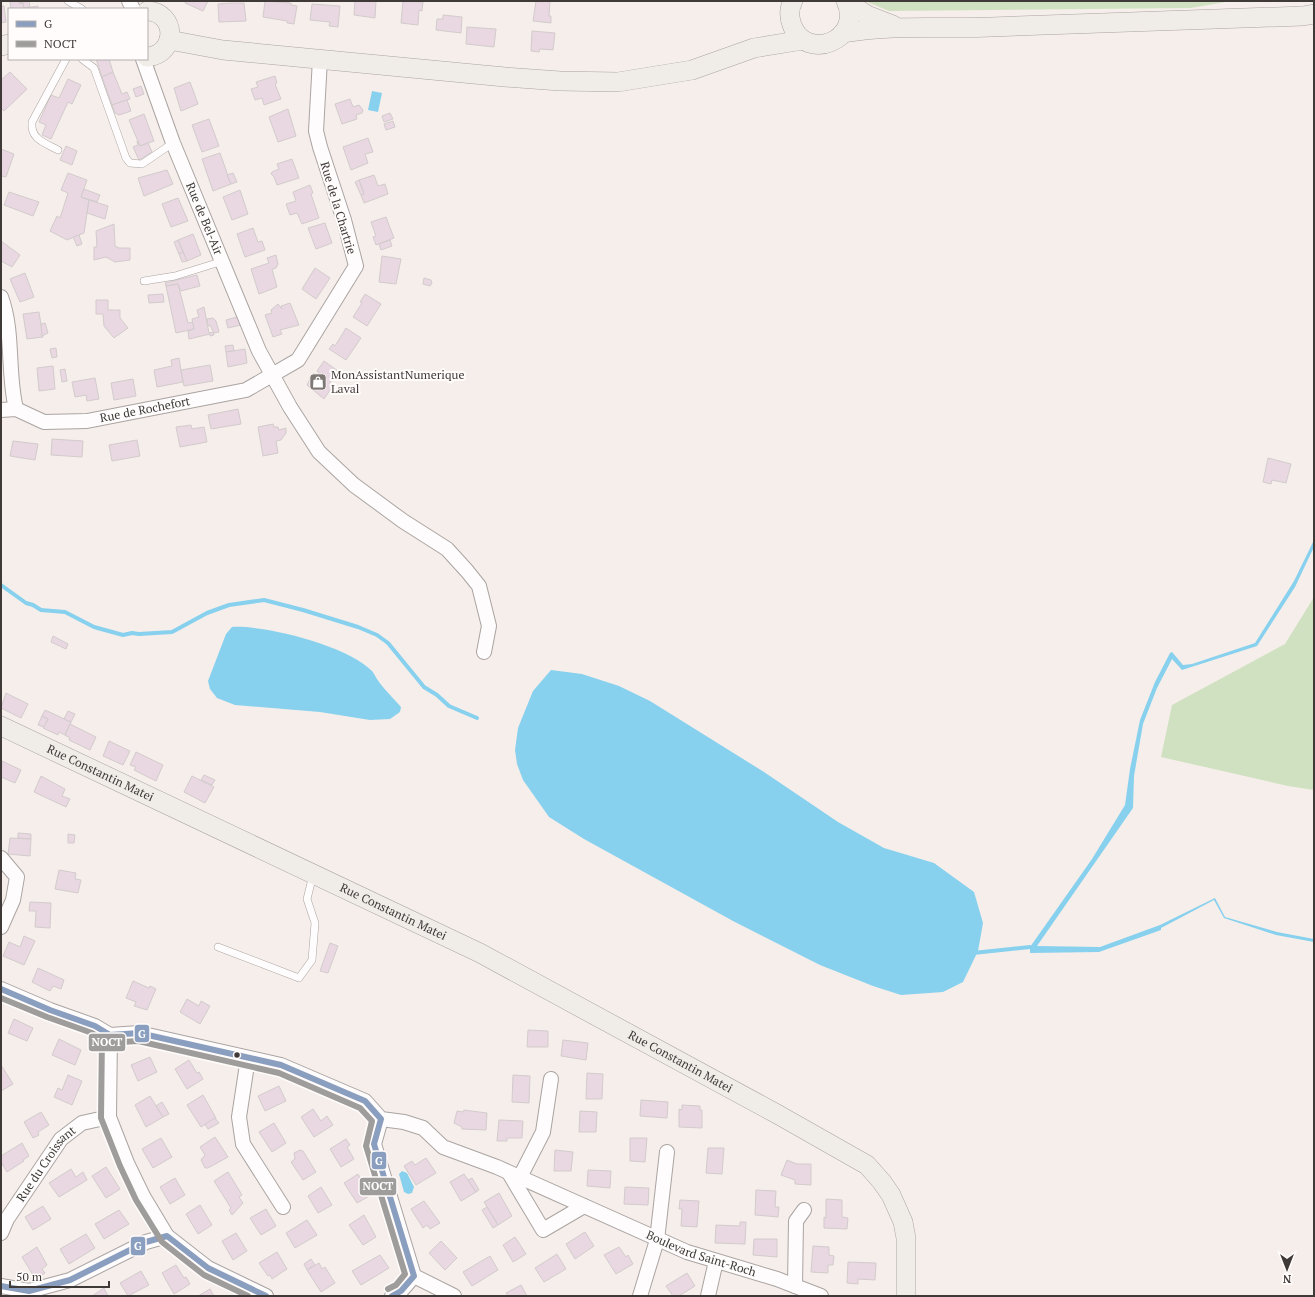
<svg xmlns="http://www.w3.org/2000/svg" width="1315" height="1297" viewBox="0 0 1315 1297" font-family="'PT Serif',serif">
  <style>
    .green { fill: #d0e1c1 }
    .water { fill: #87d1ee }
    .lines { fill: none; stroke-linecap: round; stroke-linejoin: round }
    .stream { stroke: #87d1ee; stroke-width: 4 }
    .building { fill: #e9d7e2; stroke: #d2cccc }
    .lane-casing { stroke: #aaa4a2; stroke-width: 8 }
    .street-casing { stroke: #aaa4a2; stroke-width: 16 }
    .secondary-casing { stroke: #aaa4a2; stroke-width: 20 }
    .lane { stroke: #fefcfc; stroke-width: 7 }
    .street { stroke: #fefcfc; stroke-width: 14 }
    .secondary { stroke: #f0ede8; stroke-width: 19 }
    .bus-1-casing { stroke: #fffcfb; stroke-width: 9 }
    .bus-2-casing { stroke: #fffcfb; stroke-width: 9 }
    .bus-1 { stroke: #8a9fbf; stroke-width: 6 }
    .bus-2 { stroke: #9f9c9c; stroke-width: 6 }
    .bus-dot { fill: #3f3a38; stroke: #fffcfb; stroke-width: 1.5 }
    .labels { text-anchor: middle; stroke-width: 4; stroke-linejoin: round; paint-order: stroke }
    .street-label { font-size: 12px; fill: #3f3a38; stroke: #fffcfb }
    .poi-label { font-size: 12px; fill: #3f3a38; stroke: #fffcfb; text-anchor: start }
    .line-badge { stroke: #fffcfb; stroke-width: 1.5 }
    .badge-label { font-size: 11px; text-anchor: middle; font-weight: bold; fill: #fff }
  </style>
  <rect width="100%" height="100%" fill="#f6eeea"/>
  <g class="green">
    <polygon points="865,1 1231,1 1191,8 889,11"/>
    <polygon points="1314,597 1314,790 1288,786 1161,757 1172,705 1285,644"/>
  </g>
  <g class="water">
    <polygon points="372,91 382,93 378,112 368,110"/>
    <polygon points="1314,540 1314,547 1295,587 1257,646 1182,670 1172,659 1157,688 1143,724 1134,776 1133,808 1037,946 1100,947 1160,925 1215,898 1225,917 1277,932 1314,939 1314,942 1276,935 1224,918 1214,900 1161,928 1161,930 1099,952 1030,953 1030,947 1092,859 1125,805 1130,769 1140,720 1155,682 1170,653 1172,652 1183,665 1192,664 1255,643 1294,581"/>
    <path d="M232 627C266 625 348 646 372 671 374 673 375 676 377 679 383 688 393 698 401 707L400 712 390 719 370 720 320 712 235 705 217 698 210 689 208 681 226 634Z"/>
    <polygon points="551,670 582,674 619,686 650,701 764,772 838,822 884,848 934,863 974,892 983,923 978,951 963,982 943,992 901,995 873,986 820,965 733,921 584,839 549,817 523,780 517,764 515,750 518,728 533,691"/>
    <polygon points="402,1171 407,1173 414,1187 412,1193 408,1194 404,1192 399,1174"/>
  </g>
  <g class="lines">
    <g class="stream">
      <polyline points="1,585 26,603 33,605 41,610 65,612 94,627 123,635 132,633 139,634 172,632 207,613 229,605 264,600 303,610 358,627 377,635 388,643 424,687 437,695 449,706 477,718"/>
      <polyline points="973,953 1030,947"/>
    </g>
  </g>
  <g class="building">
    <polygon points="19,1 19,3 23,3 24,8 38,6 38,9 11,9 10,2"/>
    <polygon points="29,1 30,7 24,8 23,3 19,3"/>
    <polygon points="186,1 208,1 203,11 185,3"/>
    <polygon points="265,1 291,3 291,5 297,6 294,24 287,23 287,21 263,17"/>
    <polygon points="355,1 376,1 375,18 354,15"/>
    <polygon points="403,1 423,2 422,11 419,10 418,25 401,23"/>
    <polygon points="536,1 550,1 549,16 551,16 551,23 533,21"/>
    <polygon points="231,3 244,3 246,21 219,22 218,4"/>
    <polygon points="312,4 340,6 338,27 329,26 330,22 310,20"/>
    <polygon points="1,6 4,6 6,22 1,23"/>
    <polygon points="443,15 462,17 461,33 436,30 437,19 443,19"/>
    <polygon points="467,27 496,29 494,47 466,44"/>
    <polygon points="532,31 555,33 553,50 540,49 539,52 531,51"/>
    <polygon points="96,59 109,59 113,72 102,77"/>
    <polygon points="10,72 27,89 4,111 1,108 1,80"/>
    <polygon points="113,72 122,94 127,92 130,99 112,105 102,77"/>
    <polygon points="275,76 277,83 275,84 281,99 264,105 262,98 255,100 251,89 258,87 256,82"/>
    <polygon points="68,79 81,85 72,104 68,102 51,139 42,135 46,125 39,122 51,95 59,98"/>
    <polygon points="190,82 198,104 181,111 174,88"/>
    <polygon points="141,86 144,94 136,97 133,89"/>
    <polygon points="350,99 353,107 359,105 363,110 362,113 356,115 357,119 342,124 335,104"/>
    <polygon points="127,100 131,111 119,115 115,113 112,105"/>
    <polygon points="288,109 296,136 278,142 269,117"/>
    <polygon points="390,113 393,119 384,122 382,116"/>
    <polygon points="144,114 154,141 140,146 129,120"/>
    <polygon points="209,119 219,146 202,152 192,125"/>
    <polygon points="393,121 395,127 386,130 384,124"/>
    <polygon points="368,138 373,152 365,154 368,163 351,170 343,147"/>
    <polygon points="137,141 140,146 148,143 152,152 139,160 133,147 138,145"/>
    <polygon points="66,146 77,151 72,165 60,160"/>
    <polygon points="1,149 14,154 6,177 1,176"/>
    <polygon points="220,153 231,184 213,191 202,159"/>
    <polygon points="292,159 299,178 277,185 274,177 271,174 272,172 279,169 277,164"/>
    <polygon points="167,170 173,184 144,196 138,178"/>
    <polygon points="68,173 87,180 81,197 89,200 84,233 67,240 50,231 57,216 60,218 68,193 61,190"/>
    <polygon points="233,173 237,182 231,184 227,175"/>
    <polygon points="374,175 378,186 385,184 388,194 364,203 361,195 364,194 359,180"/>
    <polygon points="359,180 364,194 361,195 355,182"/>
    <polygon points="310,185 313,193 311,194 319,218 302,224 297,213 290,215 286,204 296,201 293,192"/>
    <polygon points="84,189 100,195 97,202 81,197"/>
    <polygon points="240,190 248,214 232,220 223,197"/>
    <polygon points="9,192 39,202 33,216 4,205"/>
    <polygon points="178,198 188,221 171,227 162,204"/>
    <polygon points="89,200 108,206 105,219 87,213"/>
    <polygon points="386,217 394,238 376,245 373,237 376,236 371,222"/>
    <polygon points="325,223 332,243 316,249 308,228"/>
    <polygon points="114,224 115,246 119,248 130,248 130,260 115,262 106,257 94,260 94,247 97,247 96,231"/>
    <polygon points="253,228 258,242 262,241 265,250 245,257 237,234"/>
    <polygon points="193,234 201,255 187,261 178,240"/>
    <polygon points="79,235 82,244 77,246 73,237"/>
    <polygon points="178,240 183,252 179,254 174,242"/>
    <polygon points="390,240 392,246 381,250 379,244"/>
    <polygon points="1,241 20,255 12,267 1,261"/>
    <polygon points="183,252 187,261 182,262 179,254"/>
    <polygon points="276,255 278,264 276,268 272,269 277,287 259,294 251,269 269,263 267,258"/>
    <polygon points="382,256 401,259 396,284 379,282"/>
    <polygon points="315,268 330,278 316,299 302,289"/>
    <polygon points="25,273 34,297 20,302 10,279"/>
    <polygon points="197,275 200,286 181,291 178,284 166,286 165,283"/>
    <polygon points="424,278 431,280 432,283 430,286 423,284"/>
    <polygon points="178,284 188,323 193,322 194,329 176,333 166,286"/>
    <polygon points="163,294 164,302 149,303 148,295"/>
    <polygon points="365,294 381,304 367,326 353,317 362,303 360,302"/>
    <polygon points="96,300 108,300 108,310 120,310 120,318 128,328 114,338 104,326 103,314 96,314"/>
    <polygon points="290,303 299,325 280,330 282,334 273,337 265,315 272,313 271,310 278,304 282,309 281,306"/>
    <polygon points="204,307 209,333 213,332 214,335 210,336 210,334 189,339 188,331 194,329 192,319 199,317 197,310"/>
    <polygon points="39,312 43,337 27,339 23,314"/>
    <polygon points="237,317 241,325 228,328 226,320"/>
    <polygon points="213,318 216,321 219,332 214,333 210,325 208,326 207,319"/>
    <polygon points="45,323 48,333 42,336 41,324"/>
    <polygon points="346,328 361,338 346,360 329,349 333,344 335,346"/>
    <polygon points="233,345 234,351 226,352 225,346"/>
    <polygon points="56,348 57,357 52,358 50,349"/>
    <polygon points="245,349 247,363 228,367 226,352"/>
    <polygon points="179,358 183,382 157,387 154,370 172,366 171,360"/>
    <polygon points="324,361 338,371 329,384 333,386 324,399 307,385 312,375 317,375 319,372 317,371"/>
    <polygon points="210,365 213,381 184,386 181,370"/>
    <polygon points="53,366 55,389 39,391 37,368"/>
    <polygon points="65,369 67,381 62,382 60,370"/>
    <polygon points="95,378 99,399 87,401 86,395 75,397 72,382"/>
    <polygon points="133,379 136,396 114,400 111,383"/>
    <polygon points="238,409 241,424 211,429 208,415"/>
    <polygon points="273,424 274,427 278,427 279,430 286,428 286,433 281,440 276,441 278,453 263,456 258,427"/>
    <polygon points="191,425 192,429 204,427 207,442 180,447 176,427"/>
    <polygon points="52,439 83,441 82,457 51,455"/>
    <polygon points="137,440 140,456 112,461 109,445"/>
    <polygon points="13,441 38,444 35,460 10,456"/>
    <polygon points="1268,458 1291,464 1286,483 1272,480 1271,484 1263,482"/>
    <polygon points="53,636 68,644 66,649 51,642"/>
    <polygon points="6,693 28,704 21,718 1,708"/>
    <polygon points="45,710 71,722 65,735 59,732 58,735 43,728 48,719 42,716"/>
    <polygon points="68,711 75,714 71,722 64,719"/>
    <polygon points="42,716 48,719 44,727 38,725"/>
    <polygon points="70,724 96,737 90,750 69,740 70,738 65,735"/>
    <polygon points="109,741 130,751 123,765 103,756"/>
    <polygon points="136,752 163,765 156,781 134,770 136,767 130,765"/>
    <polygon points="2,761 21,770 15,783 1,777"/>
    <polygon points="204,775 215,780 212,785 201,780"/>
    <polygon points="41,776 65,789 62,796 70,799 66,807 34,792"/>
    <polygon points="192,776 214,787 205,803 184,792"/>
    <polygon points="18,833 31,834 31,839 18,838"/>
    <polygon points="68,834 75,835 74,843 68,843"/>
    <polygon points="10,838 31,839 30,856 8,854"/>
    <polygon points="59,870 76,873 75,879 81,880 78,893 55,889"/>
    <polygon points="30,902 51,903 50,928 35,927 36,911 29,911"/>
    <polygon points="24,936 35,941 24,965 3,956 9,942 20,947"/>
    <polygon points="330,943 338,946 328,973 320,971"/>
    <polygon points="38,968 64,980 61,989 53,986 50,991 32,982"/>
    <polygon points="133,981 149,988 150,986 156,989 147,1010 134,1006 136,1002 126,998"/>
    <polygon points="187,999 199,1006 201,1001 210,1006 200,1024 180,1012"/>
    <polygon points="14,1019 33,1028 27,1041 8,1033"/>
    <polygon points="528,1030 548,1031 548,1047 527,1047"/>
    <polygon points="59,1039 81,1050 75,1065 52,1055"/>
    <polygon points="563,1040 588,1043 586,1060 561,1056"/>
    <polygon points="150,1057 157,1072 138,1081 131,1065"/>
    <polygon points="189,1060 197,1073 199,1072 203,1079 187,1089 175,1069"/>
    <polygon points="1,1065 13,1084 1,1091"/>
    <polygon points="587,1073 603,1074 602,1099 586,1099"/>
    <polygon points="68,1075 82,1081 72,1105 54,1097 58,1088 62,1090"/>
    <polygon points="513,1075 530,1076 529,1103 512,1102"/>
    <polygon points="279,1086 286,1101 265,1111 258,1096"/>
    <polygon points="203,1095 216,1118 201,1127 187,1105"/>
    <polygon points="150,1096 163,1117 146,1127 135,1105"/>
    <polygon points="641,1100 668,1102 667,1118 640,1116"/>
    <polygon points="162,1102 169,1114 163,1117 156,1106"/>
    <polygon points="682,1105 700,1106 700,1110 702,1110 702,1128 679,1127 679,1109 682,1110"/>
    <polygon points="313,1109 321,1121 327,1116 333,1125 314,1137 301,1117"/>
    <polygon points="464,1110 487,1113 486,1130 462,1129 462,1127 454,1123 457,1111 463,1112"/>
    <polygon points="580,1111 597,1112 596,1132 579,1132"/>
    <polygon points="41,1112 49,1125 38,1132 39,1135 33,1138 24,1122"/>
    <polygon points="215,1118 219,1123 208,1129 205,1124"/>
    <polygon points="499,1120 523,1121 522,1138 507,1138 507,1141 497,1141"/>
    <polygon points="274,1123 286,1143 272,1152 259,1132"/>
    <polygon points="215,1137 228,1157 208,1168 205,1168 201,1160 205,1155 200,1147"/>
    <polygon points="161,1138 172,1157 153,1168 142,1149"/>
    <polygon points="630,1138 647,1138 645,1162 630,1161"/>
    <polygon points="346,1139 350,1145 347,1147 354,1159 341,1167 330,1149"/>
    <polygon points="22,1143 29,1156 23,1160 24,1161 7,1172 1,1162 1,1156"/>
    <polygon points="708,1148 724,1148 722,1174 706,1173"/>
    <polygon points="300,1150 303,1151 316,1172 303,1180 291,1162 295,1159 294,1153"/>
    <polygon points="555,1150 573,1152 571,1171 554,1171"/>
    <polygon points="426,1158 436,1173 416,1185 404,1166 412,1161 415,1165"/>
    <polygon points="787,1160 797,1164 811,1164 811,1185 795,1184 795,1180 781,1175"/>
    <polygon points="106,1167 120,1189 106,1198 92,1176"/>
    <polygon points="71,1169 76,1177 83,1172 87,1180 59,1197 49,1183"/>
    <polygon points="588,1170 611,1171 610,1188 587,1186"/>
    <polygon points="228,1172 242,1195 239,1197 243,1203 232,1215 229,1210 231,1208 214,1181"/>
    <polygon points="358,1174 371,1195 357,1203 344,1183"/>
    <polygon points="464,1174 476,1192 461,1201 450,1182"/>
    <polygon points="175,1178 185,1195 170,1204 160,1187"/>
    <polygon points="472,1178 479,1190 476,1192 468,1180"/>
    <polygon points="321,1187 332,1205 318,1213 308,1196"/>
    <polygon points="625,1187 649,1188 648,1205 624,1204"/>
    <polygon points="756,1190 776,1191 775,1207 779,1207 778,1217 755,1215"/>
    <polygon points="499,1193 512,1216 498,1225 484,1202"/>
    <polygon points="826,1199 842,1200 842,1217 848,1218 847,1229 824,1228 824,1217 826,1218"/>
    <polygon points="680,1200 699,1201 697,1227 681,1226 682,1209 679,1209"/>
    <polygon points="424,1201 440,1223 430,1229 427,1225 423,1228 411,1209"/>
    <polygon points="200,1205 212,1225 198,1234 186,1214"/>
    <polygon points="43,1206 51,1219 33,1230 25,1217"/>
    <polygon points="487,1207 498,1225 493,1228 482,1210"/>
    <polygon points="266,1209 276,1226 261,1235 250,1218"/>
    <polygon points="119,1210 129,1224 104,1239 95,1224"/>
    <polygon points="364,1215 376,1237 363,1245 349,1225"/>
    <polygon points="307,1220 317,1235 295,1248 286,1233"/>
    <polygon points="740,1222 746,1222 745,1244 715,1243 716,1225 740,1226"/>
    <polygon points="585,1232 594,1246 575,1259 566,1244"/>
    <polygon points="236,1233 247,1251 233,1260 222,1241"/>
    <polygon points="86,1234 95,1248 69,1264 60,1249"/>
    <polygon points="515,1237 526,1254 513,1262 503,1245"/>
    <polygon points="754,1239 777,1239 777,1257 753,1255"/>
    <polygon points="441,1241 457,1258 445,1270 429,1253"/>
    <polygon points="813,1246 829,1247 829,1255 834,1256 833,1265 828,1265 828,1273 811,1272"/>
    <polygon points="37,1247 47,1265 42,1269 45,1273 39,1277 36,1273 33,1275 22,1257"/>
    <polygon points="619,1247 626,1257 628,1255 633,1264 616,1274 604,1255"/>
    <polygon points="277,1252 287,1269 272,1279 270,1275 268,1276 259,1263"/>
    <polygon points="557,1254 566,1269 544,1282 535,1268"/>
    <polygon points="380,1255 389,1268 361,1285 352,1271"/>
    <polygon points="490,1256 498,1270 472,1286 463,1272"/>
    <polygon points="311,1259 315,1265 307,1270 304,1264"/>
    <polygon points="848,1262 876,1263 875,1280 858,1279 858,1284 847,1283"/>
    <polygon points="319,1263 322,1269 325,1267 335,1283 321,1292 307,1270"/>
    <polygon points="176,1265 184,1278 186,1277 190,1284 174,1294 162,1273"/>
    <polygon points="141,1271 149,1285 128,1296 120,1283"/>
    <polygon points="687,1273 695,1286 679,1296 673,1296 666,1286"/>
    <polygon points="521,1285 527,1296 508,1296 506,1293"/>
    <polygon points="104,1288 108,1296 92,1296"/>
    <polygon points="210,1289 214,1296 198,1296"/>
  </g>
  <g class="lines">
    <defs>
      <g id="lane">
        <polyline points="68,1 82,9"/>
        <polyline points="82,59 94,68 126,158 130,163 142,164 173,143"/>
        <path d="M58 150C45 143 30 139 32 122L66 59"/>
        <polyline points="144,281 175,276 223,261"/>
        <polyline points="218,947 299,978 312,960 315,923 307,899 313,875"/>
      </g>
      <g id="street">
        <polyline points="129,1 133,9"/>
        <path id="s1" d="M143 59 173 143 259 351 290 407 319 452 354 485 403 521 447 549 467 571 479 586 489 626 484 652"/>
        <path d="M1 297C14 332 7 372 16 409"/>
        <path id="s2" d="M1 410 16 409 44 422 87 421 246 390 298 360 356 266 344 220 320 147 316 131 320 59"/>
        <polyline points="1,858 17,877 13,900 1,927"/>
        <path id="s3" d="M1 989 50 1010 95 1026 110 1035 139 1033 281 1065 365 1101 381 1119 404 1122 423 1128 443 1147 497 1167 687 1252 777 1279 821 1296"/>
        <polyline points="110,1035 109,1117 127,1163 143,1196 167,1236 208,1268 266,1296"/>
        <polyline points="248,1058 239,1117 243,1144 283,1207"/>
        <polyline points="381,1119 374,1144 414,1276 454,1296"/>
        <polyline points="509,1173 543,1230 584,1206"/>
        <polyline points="520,1177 543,1132 551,1079"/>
        <path id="s4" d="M1 1233 7 1219 61 1139 82 1123 109 1117"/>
        <polyline points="1,1286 29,1291 70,1280 146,1242 167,1236"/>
        <polyline points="795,1286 796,1221 804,1210"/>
        <polyline points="392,1296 401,1291 414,1276"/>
        <polyline points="640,1296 657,1240 667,1152"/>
        <polyline points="708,1296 716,1261"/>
      </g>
      <g id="secondary">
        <path d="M793 1C789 8 789 17 792 25 806 63 864 40 846 1"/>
        <polyline points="847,2 867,15 893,25"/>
        <path d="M147 11C177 12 178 54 147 57"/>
        <path d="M843 33C893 24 941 29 991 27 1095 24 1199 20 1303 16L1314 14"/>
        <polyline points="169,40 223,50 505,77 560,81 618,82 692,70 754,48 803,40"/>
        <polyline points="1,46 9,44"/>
        <path id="s5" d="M1 726 480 953 777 1114 867 1165 882 1182 891 1195 903 1222 906 1238V1296"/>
      </g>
    </defs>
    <use href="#lane" class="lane-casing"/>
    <use href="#street" class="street-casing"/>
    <use href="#secondary" class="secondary-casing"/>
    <use href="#lane" class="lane"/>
    <use href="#street" class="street"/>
    <use href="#secondary" class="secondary"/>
    <defs>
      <g id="bus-1">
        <polyline points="1,989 50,1010 95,1026 110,1035 139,1033 281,1065 365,1101 381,1119 374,1144 414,1276 401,1291 392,1296"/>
        <polyline points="1,1286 29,1291 70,1280 146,1242 167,1236 208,1268 266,1296"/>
      </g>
      <g id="bus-2">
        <polyline points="1,998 47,1017 92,1033 108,1043 138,1041 279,1073 360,1108 372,1121 366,1146 405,1274 396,1285 388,1289"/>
        <polyline points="102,1035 101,1118 120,1166 136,1200 162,1242 204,1275 248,1296"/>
      </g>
    </defs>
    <use href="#bus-1" class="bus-1-casing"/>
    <use href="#bus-2" class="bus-2-casing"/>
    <use href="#bus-1" class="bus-1"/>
    <use href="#bus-2" class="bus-2"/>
  </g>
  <defs>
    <symbol id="shop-square" viewBox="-11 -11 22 22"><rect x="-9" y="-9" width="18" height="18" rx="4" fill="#7f7976" stroke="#fffcfb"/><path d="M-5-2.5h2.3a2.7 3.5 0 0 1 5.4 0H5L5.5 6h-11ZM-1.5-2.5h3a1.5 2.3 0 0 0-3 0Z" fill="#fff"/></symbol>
  </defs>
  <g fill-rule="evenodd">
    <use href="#shop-square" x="308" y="372" width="20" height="20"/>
  </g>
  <circle class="bus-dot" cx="237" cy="1055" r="3.5"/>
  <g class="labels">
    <g class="street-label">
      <text transform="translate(338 208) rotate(73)" y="4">Rue de la Chartrie</text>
      <text dy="4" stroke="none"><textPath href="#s1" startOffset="171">Rue de Bel-Air</textPath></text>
      <text dy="4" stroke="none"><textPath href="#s2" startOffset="148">Rue de Rochefort</textPath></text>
      <text dy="4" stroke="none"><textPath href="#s5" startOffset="110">Rue Constantin Matei</textPath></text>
      <text dy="4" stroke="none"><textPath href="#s5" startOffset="434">Rue Constantin Matei</textPath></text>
      <text dy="4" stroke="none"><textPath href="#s5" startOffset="758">Rue Constantin Matei</textPath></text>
      <text dy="4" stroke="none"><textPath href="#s4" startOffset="83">Rue du Croissant</textPath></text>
      <text dy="4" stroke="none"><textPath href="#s3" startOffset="759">Boulevard Saint-Roch</textPath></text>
    </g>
    <g class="poi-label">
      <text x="331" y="379">MonAssistantNumerique<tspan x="331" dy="14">Laval</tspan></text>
    </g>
  </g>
  <g class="line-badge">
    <rect x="134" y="1024" width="16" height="19" rx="4" fill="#8a9fbf"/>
    <rect x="88" y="1033" width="38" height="19" rx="4" fill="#9f9c9c"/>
    <rect x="371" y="1151" width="16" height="19" rx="4" fill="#8a9fbf"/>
    <rect x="359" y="1177" width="38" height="19" rx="4" fill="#9f9c9c"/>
    <rect x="130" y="1236" width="16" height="20" rx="4" fill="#8a9fbf"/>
  </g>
  <g class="badge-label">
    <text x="142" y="1038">G</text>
    <text x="107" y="1046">NOCT</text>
    <text x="379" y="1165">G</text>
    <text x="378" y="1190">NOCT</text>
    <text x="138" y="1250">G</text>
  </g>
  <rect width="1315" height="1297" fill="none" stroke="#3f3a38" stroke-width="4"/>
  <rect x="8" y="8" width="140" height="52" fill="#fffcfb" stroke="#b2aead"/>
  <rect x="16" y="21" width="20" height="6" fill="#8a9fbf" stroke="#b2aead"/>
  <text x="44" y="28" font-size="12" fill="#3f3a38">G</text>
  <rect x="16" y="41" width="20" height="6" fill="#9f9c9c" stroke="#b2aead"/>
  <text x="44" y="48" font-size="12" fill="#3f3a38">NOCT</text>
  <g transform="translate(1287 1269) rotate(180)" stroke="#fffcfb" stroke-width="3" paint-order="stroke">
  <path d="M0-3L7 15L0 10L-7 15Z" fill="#3f3a38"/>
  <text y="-6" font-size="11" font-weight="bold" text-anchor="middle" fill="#3f3a38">N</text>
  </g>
  <path d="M10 1281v6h99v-6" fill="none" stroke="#3f3a38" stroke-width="2"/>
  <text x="16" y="1281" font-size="12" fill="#3f3a38" stroke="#fffcfb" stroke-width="3" paint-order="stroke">50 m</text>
</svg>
